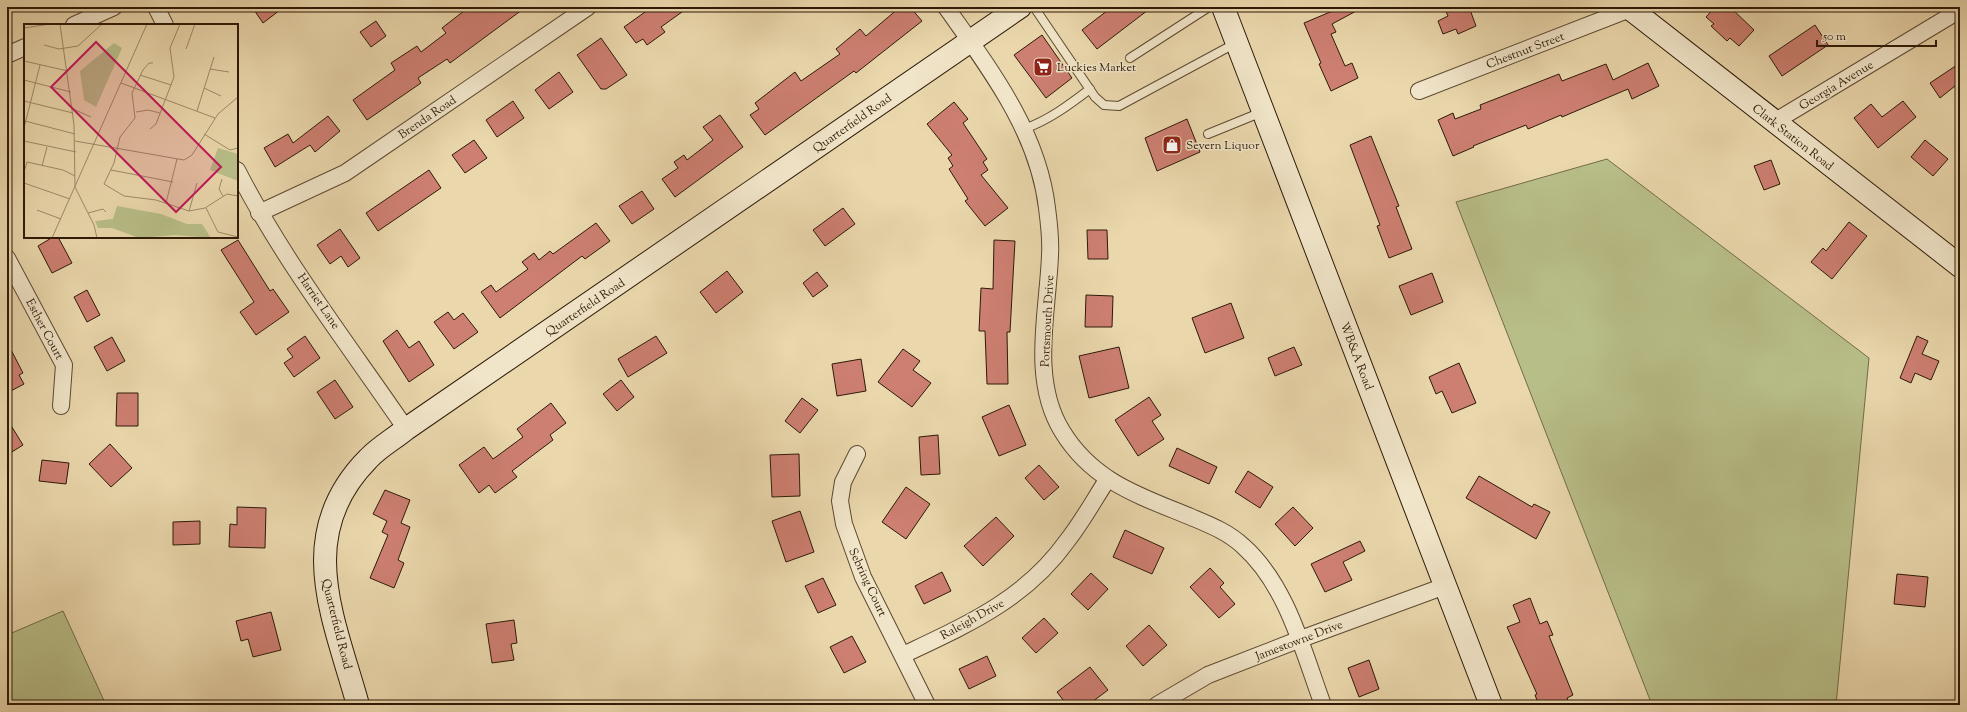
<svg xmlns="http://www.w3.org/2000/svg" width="1967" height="712" viewBox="0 0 1967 712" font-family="'Sorts Mill Goudy',serif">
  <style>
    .green { fill: #b8be88; stroke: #726c48 }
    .building { fill: #cd7f71; stroke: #2d1a08 }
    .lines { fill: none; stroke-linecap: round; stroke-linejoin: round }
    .lane-casing { stroke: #5c4931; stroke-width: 10 }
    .street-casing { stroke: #5c4931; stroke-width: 18 }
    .secondary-casing { stroke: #2d1a08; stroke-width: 24 }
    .lane { stroke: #f1e5c9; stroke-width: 8 }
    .street { stroke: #f1e5c9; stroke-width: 16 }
    .secondary { stroke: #f1e5c9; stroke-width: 22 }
    .labels { text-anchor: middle; stroke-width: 3; stroke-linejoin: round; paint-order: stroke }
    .street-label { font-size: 12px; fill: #2d1a08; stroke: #f1e5c9 }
    .poi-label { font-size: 12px; fill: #2d1a08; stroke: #f1e5c9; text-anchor: start }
    .inset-road { fill: none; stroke: #9e8b6a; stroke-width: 1 }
    .view { fill: #c2185b; fill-opacity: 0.15; stroke: #c2185b; stroke-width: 2 }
    .inset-edge { fill: none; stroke: #2d1a08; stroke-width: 2 }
  </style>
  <rect width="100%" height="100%" fill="#ead7ac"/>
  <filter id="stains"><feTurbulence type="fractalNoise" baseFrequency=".005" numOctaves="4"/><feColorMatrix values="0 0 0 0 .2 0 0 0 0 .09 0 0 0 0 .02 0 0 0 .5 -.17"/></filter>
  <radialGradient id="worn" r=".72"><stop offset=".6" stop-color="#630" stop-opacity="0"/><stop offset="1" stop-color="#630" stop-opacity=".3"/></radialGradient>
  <g class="green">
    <polygon points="1607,159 1869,358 1836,705 1652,705 1456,202"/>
    <polygon points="63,611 106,705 7,705 7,635"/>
  </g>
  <g class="building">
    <polygon points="252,7 284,7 263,23"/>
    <polygon points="469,7 526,7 450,63 447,59 418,78 421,83 367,120 353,100 395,70 391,63 417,46 421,52 446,33 442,28"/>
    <polygon points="652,7 689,7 661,27 665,32 647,45 643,39 636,43 624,27"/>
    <polygon points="900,7 910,7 922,21 856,73 854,71 765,135 750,115 759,109 755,103 795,72 801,81 840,54 836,49 860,29 866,36"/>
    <polygon points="1112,7 1152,7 1097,49 1082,30"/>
    <polygon points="1342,7 1359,7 1360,9 1332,24 1336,32 1331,34 1345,66 1352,63 1358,78 1331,91 1319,64 1321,63 1304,23"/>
    <polygon points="1444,7 1469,7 1476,26 1458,34 1456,29 1443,34 1438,21 1448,16"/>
    <polygon points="1715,7 1730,7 1754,30 1739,46 1730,38 1727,41 1711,26 1714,24 1706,17"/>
    <polygon points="376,21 386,36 371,47 360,32"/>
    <polygon points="1815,25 1828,45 1782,76 1769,56"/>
    <polygon points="1042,35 1072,78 1046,98 1014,55"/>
    <polygon points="601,38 627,75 606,89 601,89 577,55"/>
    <polygon points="1648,63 1659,86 1632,99 1628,89 1562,117 1561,115 1528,129 1526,125 1473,146 1474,147 1453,156 1438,120 1453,113 1455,119 1481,109 1480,105 1559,74 1562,81 1606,64 1613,80"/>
    <polygon points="1960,63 1960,82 1940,98 1930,83"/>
    <polygon points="559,72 573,92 549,109 535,90"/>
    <polygon points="513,101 524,118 497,137 486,120"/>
    <polygon points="1903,101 1916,117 1878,148 1854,118 1871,104 1882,117"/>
    <polygon points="954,102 968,119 963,123 987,159 983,162 988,170 981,175 1008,208 985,226 965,201 968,199 949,169 953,166 948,158 952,155 927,124"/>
    <polygon points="720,115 743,147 675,197 662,179 678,168 674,162 684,155 687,160 713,140 703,127"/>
    <polygon points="328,116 340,131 315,152 310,145 275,167 264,148 288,134 293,143"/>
    <polygon points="1187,119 1200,152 1157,171 1145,138"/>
    <polygon points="1371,136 1399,206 1396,207 1412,249 1389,258 1377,226 1380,225 1350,145"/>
    <polygon points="474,140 487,158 465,173 452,155"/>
    <polygon points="1925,140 1948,159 1933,176 1911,157"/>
    <polygon points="1771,160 1780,184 1764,190 1754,166"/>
    <polygon points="429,170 441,188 378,231 366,213"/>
    <polygon points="642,191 654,209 632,224 619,206"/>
    <polygon points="843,208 855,224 825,246 813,230"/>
    <polygon points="1849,222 1867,236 1832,279 1811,262 1823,248 1826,251"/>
    <polygon points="596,223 610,241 585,259 582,256 500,318 481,292 491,285 496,292 528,269 522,262 534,253 539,260 550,251 553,254"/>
    <polygon points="340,229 360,258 348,267 341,256 330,264 317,245"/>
    <polygon points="1087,230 1107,230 1108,259 1088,259"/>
    <polygon points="53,237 58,237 72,263 52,273 38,246"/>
    <polygon points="238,240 270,291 273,289 289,312 256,335 240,312 254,302 221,250"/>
    <polygon points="994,240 1015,241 1010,332 1007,332 1008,384 987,384 985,331 979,331 981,288 993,289"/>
    <polygon points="727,271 743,292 716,313 700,292"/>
    <polygon points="817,272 828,286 813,297 803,283"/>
    <polygon points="1432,273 1443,302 1411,315 1399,286"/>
    <polygon points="87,290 100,315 87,322 74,297"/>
    <polygon points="1086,295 1113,296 1112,327 1085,327"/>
    <polygon points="1231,303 1244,338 1205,353 1192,318"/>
    <polygon points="448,312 454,320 463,313 478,332 454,349 434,322"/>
    <polygon points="397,330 409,348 419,341 434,365 409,382 383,341"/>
    <polygon points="305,336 320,358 294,377 284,363 293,357 287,349"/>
    <polygon points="656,336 667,353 628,377 618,359"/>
    <polygon points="1917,336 1928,341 1922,354 1939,361 1931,380 1915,373 1911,383 1900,378"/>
    <polygon points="112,337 125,361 107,371 94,347"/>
    <polygon points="7,342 23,373 19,375 24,384 7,393"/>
    <polygon points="1119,347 1129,388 1089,398 1079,356"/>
    <polygon points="1294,347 1302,365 1275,376 1268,358"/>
    <polygon points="903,349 920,361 913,370 931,383 912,407 878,382"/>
    <polygon points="861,359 866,391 837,396 832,364"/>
    <polygon points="1459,363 1476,403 1452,413 1442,391 1436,394 1429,377"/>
    <polygon points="335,380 353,407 335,419 317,392"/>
    <polygon points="621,380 634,397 617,411 603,394"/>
    <polygon points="117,393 138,393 138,426 116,426"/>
    <polygon points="1149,397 1161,415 1152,421 1164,439 1138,456 1115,420"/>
    <polygon points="802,398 818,410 800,433 785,421"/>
    <polygon points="551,403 566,423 550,435 553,440 512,471 517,477 495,493 489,485 479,493 459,465 484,447 493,459 500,454 523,437 517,429"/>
    <polygon points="1009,405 1026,445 999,456 982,417"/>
    <polygon points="7,419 23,445 7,455"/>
    <polygon points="938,435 940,474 921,475 919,437"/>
    <polygon points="110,444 132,468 111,487 89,464"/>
    <polygon points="1177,448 1217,467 1209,484 1169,466"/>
    <polygon points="799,454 800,496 772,497 770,455"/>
    <polygon points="42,460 69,463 66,484 39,481"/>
    <polygon points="1039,465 1059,487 1044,500 1025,478"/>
    <polygon points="1248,471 1273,487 1260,508 1235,492"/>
    <polygon points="1479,476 1532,507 1534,504 1550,512 1536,539 1466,498"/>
    <polygon points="906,487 930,504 906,539 882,522"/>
    <polygon points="385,490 410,500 401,523 410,527 398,560 404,563 394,588 370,578 388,535 382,532 387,521 373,514"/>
    <polygon points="237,507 266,508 265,548 229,547 230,524 237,525"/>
    <polygon points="1293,507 1313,528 1295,546 1275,524"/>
    <polygon points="800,511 814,552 786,562 772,521"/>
    <polygon points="996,517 1014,536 983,566 964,546"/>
    <polygon points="200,521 200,544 173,545 173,522"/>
    <polygon points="1125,530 1164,548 1152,574 1113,557"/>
    <polygon points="1360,541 1365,551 1343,562 1352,580 1325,592 1311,564"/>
    <polygon points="1210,568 1224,583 1220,587 1235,604 1219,618 1190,587"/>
    <polygon points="942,572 951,591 924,604 915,586"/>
    <polygon points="1091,573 1108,589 1088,610 1071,594"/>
    <polygon points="1897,574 1928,577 1925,607 1894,604"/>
    <polygon points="823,578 836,605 818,613 805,586"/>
    <polygon points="1530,598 1540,624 1547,621 1553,635 1549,636 1573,695 1567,698 1570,705 1539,705 1535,695 1537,694 1507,627 1520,622 1513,605"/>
    <polygon points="271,612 281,650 253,657 248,639 241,641 236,621"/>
    <polygon points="1044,618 1058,633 1036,653 1022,638"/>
    <polygon points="514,620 517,643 511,644 514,660 492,663 486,624"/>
    <polygon points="1149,625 1167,645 1143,666 1126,646"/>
    <polygon points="852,636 866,662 844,673 830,647"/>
    <polygon points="987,656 996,676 969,689 959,669"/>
    <polygon points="1369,660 1379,689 1359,697 1348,668"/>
    <polygon points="1090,667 1108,690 1088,705 1067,705 1057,692"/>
  </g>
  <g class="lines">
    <defs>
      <g id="lane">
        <polyline points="1034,7 1095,97 1104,105 1119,106 1236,43"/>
        <polyline points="1130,58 1209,7"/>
        <path d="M1024 129C1049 120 1069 105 1090 89"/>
        <polyline points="1208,134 1262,112"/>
      </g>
      <g id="street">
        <polyline points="156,7 165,25"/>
        <path d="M946 7C989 68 1038 131 1047 208 1049 223 1051 239 1050 255 1048 312 1030 379 1062 431 1093 482 1140 496 1191 517 1210 525 1228 532 1243 546 1287 585 1303 651 1323 705"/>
        <polyline points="74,25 114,7"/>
        <polyline points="7,55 25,47"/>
        <polyline points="1419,91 1630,9"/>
        <polyline points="1774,122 1960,10"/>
        <path d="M237 170C284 262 348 344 406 429"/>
        <polyline points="259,213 345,173 588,7"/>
        <polyline points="7,258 64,365 61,406"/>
        <polyline points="857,454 843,482 840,501 844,524 863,577 927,705"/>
        <path d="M903 655C966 625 1025 600 1067 541 1082 522 1094 500 1107 480"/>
        <polyline points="1157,705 1208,675 1298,640 1445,586"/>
      </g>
      <g id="secondary">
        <polyline points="1223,7 1491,705"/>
        <polyline points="1628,7 1960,266"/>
        <path d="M358 705C334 618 293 535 368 459 379 447 394 439 406 429L1020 7"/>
      </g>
    </defs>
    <use href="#lane" class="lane-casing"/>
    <use href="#street" class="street-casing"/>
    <use href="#secondary" class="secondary-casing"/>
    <use href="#lane" class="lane"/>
    <use href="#street" class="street"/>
    <use href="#secondary" class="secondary"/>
  </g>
  <defs>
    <symbol id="supermarket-square" viewBox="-11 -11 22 22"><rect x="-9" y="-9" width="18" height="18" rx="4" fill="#8f2418" stroke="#f1e5c9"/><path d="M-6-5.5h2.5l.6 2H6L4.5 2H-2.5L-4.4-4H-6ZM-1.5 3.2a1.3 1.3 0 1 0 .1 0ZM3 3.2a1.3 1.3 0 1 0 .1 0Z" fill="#fff"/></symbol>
    <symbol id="shop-square" viewBox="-11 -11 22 22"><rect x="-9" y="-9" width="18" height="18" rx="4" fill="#8f2418" stroke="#f1e5c9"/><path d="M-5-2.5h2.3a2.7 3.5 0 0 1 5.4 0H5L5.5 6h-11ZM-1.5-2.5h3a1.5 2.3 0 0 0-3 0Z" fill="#fff"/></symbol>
  </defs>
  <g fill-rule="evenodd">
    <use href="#supermarket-square" x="1032" y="56" width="22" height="22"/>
    <use href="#shop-square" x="1161" y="134" width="22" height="22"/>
  </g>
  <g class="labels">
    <g class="street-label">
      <text transform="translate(1525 50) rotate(-21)" y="4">Chestnut Street</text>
      <text transform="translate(1836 85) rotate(-31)" y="4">Georgia Avenue</text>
      <text transform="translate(427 117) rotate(-34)" y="4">Brenda Road</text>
      <text transform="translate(852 123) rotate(-35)" y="4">Quarterfield Road</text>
      <text transform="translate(1793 137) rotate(38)" y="4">Clark Station Road</text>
      <text transform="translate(319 301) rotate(55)" y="4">Harriet Lane</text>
      <text transform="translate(585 307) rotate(-34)" y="4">Quarterfield Road</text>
      <text transform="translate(1047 321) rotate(-87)" y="4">Portsmouth Drive</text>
      <text transform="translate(45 329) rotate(62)" y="4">Esther Court</text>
      <text transform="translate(1357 356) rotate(69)" y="4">WB&amp;A Road</text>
      <text transform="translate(868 582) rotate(65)" y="4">Sebring Court</text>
      <text transform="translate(972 619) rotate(-29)" y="4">Raleigh Drive</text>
      <text transform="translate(337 624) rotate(76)" y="4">Quarterfield Road</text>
      <text transform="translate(1299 640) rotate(-21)" y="4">Jamestowne Drive</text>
    </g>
    <g class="poi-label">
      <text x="1057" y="71">Luckies Market</text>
      <text x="1186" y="149">Severn Liquor</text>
    </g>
  </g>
  <g transform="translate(24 24)">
    <rect width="214" height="214" fill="#ead7ac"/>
    <path d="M90 19 98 24 72 83 60 76 56 47ZM194 124 214 130V157L186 146ZM93 182 137 190 163 200H178L187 214 151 211 115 214 88 204H74L71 197 89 195Z" fill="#b8be88"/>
    <path class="inset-road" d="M36 0 50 101 51 163 70 201 73 214M0 4 26 0M20 21 35 25 54 22 78 0M162 25 171 0M0 37 44 47M129 39H125L119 46 108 69 111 94 96 113 90 139 80 160 100 172 132 176 165 187 181 184 203 170 214 172M186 45 205 48M116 51 147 61M0 56 47 68M97 59 191 94M180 64 197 72M0 77 49 89M49 85 67 93M173 87 190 33M112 88 124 86 136 89M1 97 51 110M0 104 16 41M126 105 132 100 150 53 146 24 156 0M180 110 206 126 214 124M0 117 52 128M51 117 160 136 168 131 194 90 214 73M18 142 23 123M87 146 149 158M0 148 3 138 39 146 51 152M198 155 195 165 199 172M0 159 46 175M142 179 153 135M182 184 194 208 214 213M13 186 37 195M165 187 173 159M64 189 79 185 82 188M28 214 123 0"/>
    <path class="view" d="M72 18 197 143 152 188 27 63Z"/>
    <rect width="214" height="214" class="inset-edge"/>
  </g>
  <rect width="1967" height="712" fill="none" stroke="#ead7ac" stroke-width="24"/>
  <rect x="8" y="8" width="1951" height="696" fill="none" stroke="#2d1a08" stroke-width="2"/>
  <rect x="12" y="12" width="1943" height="688" fill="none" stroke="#2d1a08"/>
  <path d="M1817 40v6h119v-6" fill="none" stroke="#2d1a08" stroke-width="2"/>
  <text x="1823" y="40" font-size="12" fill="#2d1a08" stroke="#f1e5c9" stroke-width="3" paint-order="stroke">50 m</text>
  <rect width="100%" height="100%" filter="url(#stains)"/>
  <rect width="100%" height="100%" fill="url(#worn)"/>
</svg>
